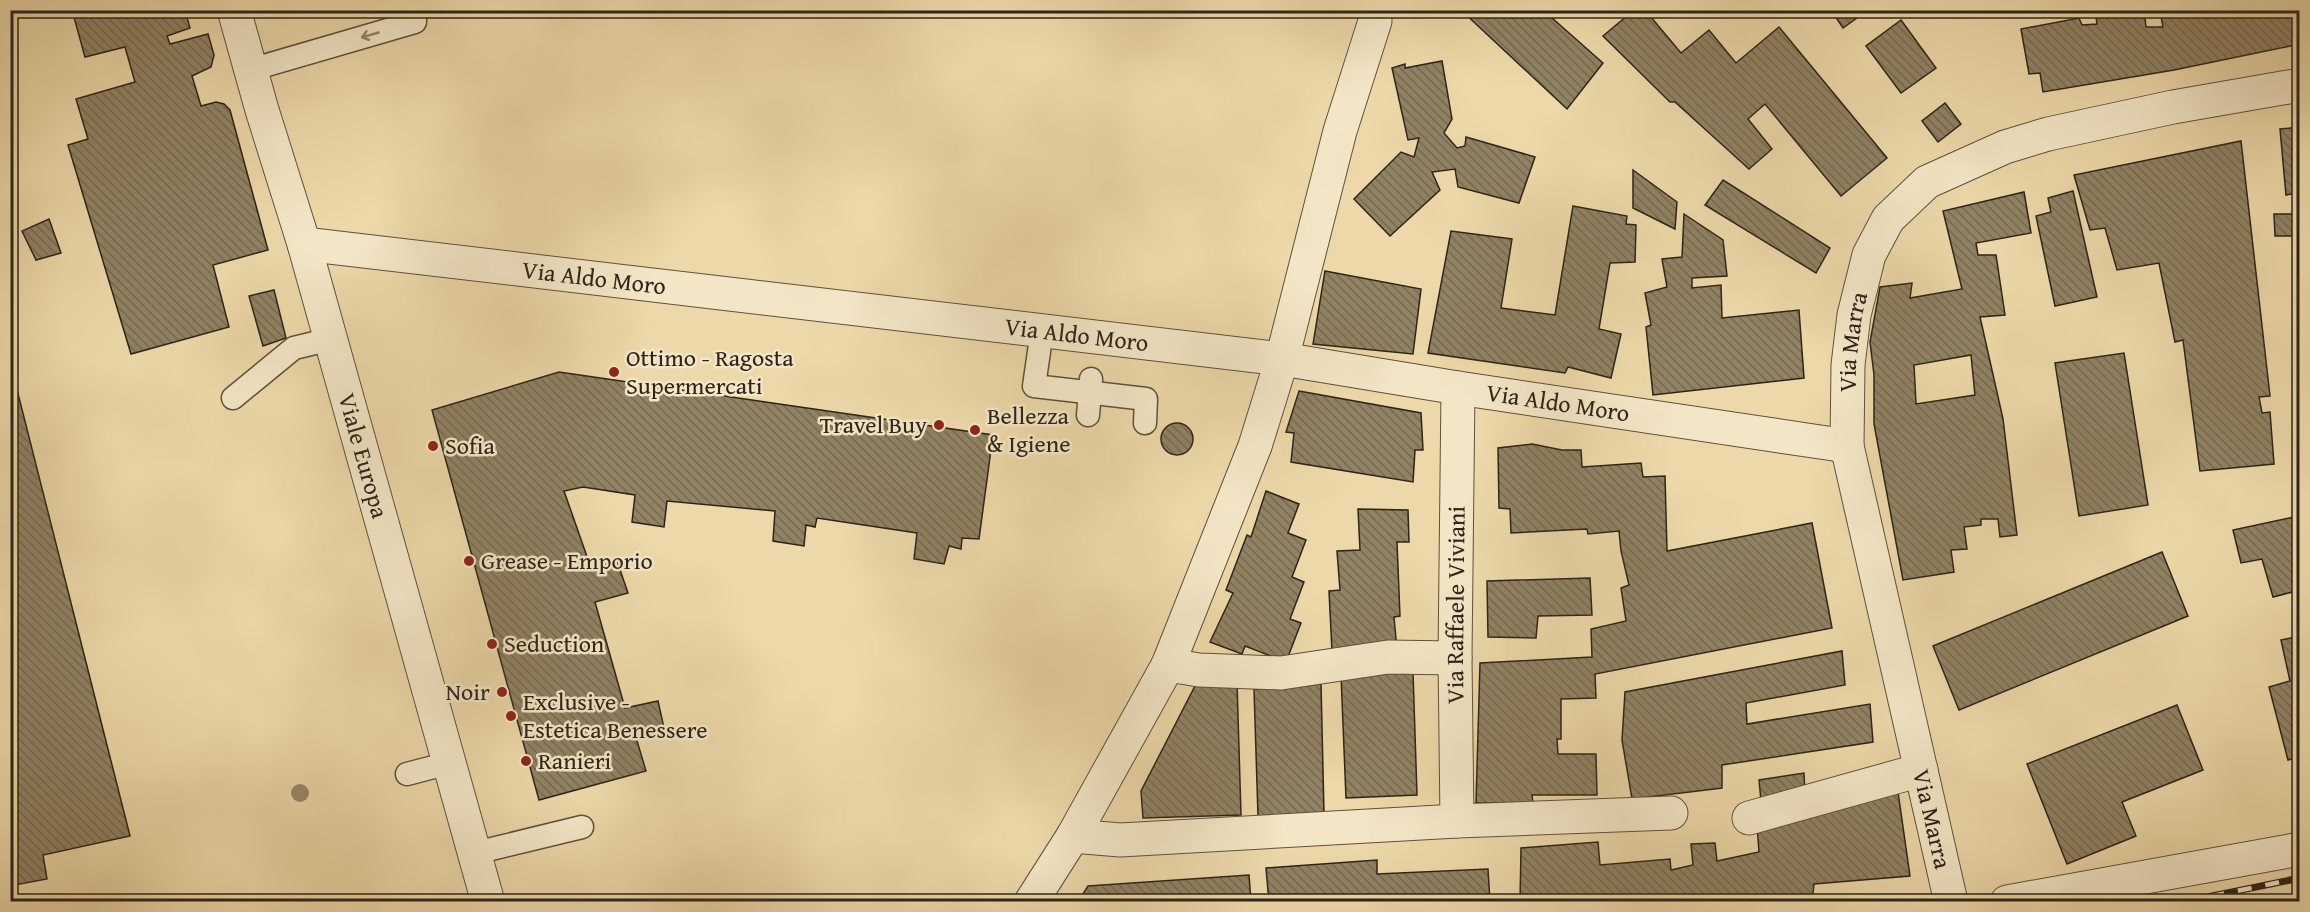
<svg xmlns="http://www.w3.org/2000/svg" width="2310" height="912" viewBox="0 0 2310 912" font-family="'Gentium Book Plus',serif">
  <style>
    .building { fill: url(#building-back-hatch); stroke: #2d2419; stroke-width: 1.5; fill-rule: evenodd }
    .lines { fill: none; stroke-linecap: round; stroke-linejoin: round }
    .service-casing { stroke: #5d513d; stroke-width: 25 }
    .minor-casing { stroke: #5d513d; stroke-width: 35 }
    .tertiary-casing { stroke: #5d513d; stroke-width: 35 }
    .service { stroke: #f3e6c6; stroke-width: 22 }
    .minor { stroke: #f3e6c6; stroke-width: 33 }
    .tertiary { stroke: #f3e6c6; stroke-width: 33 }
    .rail-casing { stroke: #2d2419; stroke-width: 7 }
    .rail { stroke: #f3e6c6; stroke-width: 4.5; stroke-dasharray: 14; stroke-linecap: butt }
    .tree { fill: #99896a }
    .oneway { stroke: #908570 }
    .poi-dot { fill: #8f2418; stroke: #f3e6c6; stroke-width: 2 }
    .labels { text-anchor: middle; stroke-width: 5; stroke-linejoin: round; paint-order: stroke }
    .street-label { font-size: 24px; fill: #2d2419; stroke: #f3e6c6 }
    .poi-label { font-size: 24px; fill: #2d2419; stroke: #f3e6c6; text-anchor: start }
  </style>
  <defs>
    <pattern id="building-back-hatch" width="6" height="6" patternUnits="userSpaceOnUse" patternTransform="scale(1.5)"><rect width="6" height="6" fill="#908263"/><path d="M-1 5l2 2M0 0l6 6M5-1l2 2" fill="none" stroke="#766a51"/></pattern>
  </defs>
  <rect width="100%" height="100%" fill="#ecd8a8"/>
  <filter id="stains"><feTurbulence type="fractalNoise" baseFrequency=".00333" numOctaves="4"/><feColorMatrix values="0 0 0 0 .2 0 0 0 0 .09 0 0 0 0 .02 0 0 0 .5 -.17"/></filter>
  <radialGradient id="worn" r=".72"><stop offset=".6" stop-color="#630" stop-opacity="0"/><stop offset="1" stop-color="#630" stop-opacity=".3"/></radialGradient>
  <g class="building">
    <polygon points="72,10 185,10 190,28 167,36 170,44 208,34 214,55 211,67 192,76 201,106 216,102 224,104 230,110 268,250 213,265 229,327 131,354 68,145 88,139 76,99 135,82 125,47 85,57"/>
    <polygon points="1461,10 1543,10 1603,63 1567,109"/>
    <polygon points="1634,10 1645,10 1681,53 1709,30 1736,63 1779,27 1887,158 1841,196 1765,104 1748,119 1772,149 1749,169 1675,102 1670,102 1603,36"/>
    <polygon points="1831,10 1868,10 1843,28"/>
    <polygon points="2095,10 2144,10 2146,27 2163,27 2160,11 2163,10 2300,10 2300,44 2174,70 2043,92 2040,73 2029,74 2021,29 2079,18 2082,25 2097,24"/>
    <polygon points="1901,20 1936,68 1901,93 1866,46"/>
    <polygon points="1442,61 1452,119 1444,133 1457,148 1465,146 1466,137 1535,157 1519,203 1458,187 1455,169 1432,172 1440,190 1390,236 1354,199 1401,152 1414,157 1419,138 1408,140 1392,68 1405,64 1405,68"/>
    <polygon points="1945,103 1961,124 1938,142 1922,121"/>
    <polygon points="2300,127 2300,209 2299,209 2297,193 2286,195 2280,129"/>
    <polygon points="2241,141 2270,396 2259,397 2262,413 2270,412 2274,464 2200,471 2183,340 2175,342 2159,263 2117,270 2105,228 2090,230 2074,175"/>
    <polygon points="1633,170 1677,202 1675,229 1633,208"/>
    <polygon points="1723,180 1830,248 1816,273 1705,205"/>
    <polygon points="2073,191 2097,297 2055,306 2036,216 2051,212 2048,198"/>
    <path d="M2024 192 2031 233 1976 243 1978 255H1996L2005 315 1980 317 2003 419 2017 535 2000 537 1998 519H1981V525L1964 527 1967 549 1951 550 1954 572 1903 580 1874 424V375L1870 342 1880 287 1912 283 1910 298 1962 289 1943 211ZM1971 355 1975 395 1916 404 1914 365Z"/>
    <polygon points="1573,206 1627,216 1626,224 1636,225 1635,262 1610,263 1599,329 1621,334 1611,378 1568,367 1565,373 1428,353 1451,231 1512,239 1501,308 1555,315"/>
    <polygon points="1684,214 1723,240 1727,276 1692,278 1692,288 1721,285 1722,318 1799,310 1804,378 1653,395 1646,327 1651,325 1645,293 1667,287 1662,259 1682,257"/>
    <polygon points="2274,214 2300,214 2300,236 2275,236"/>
    <polygon points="49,219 61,253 36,260 22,231"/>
    <polygon points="1325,271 1421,289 1413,354 1313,344"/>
    <polygon points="274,290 286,338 263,346 249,296"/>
    <polygon points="2124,353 2148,505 2079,516 2055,363"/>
    <polygon points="10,362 130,836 43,855 47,879 15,885 10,867"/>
    <polygon points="559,372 993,435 979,539 962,538 961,549 949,546 944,564 914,559 917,533 817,518 815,527 806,525 804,546 773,541 775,511 667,501 664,527 632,522 635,495 583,487 564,491 591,568 617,561 628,593 595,602 625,708 658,701 664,728 635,734 646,771 539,800 432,410"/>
    <polygon points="1299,391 1421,413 1423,450 1415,450 1413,482 1291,462 1294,433 1286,432"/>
    <circle cx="1177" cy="439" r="16"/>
    <polygon points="1532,444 1562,450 1581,450 1582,467 1641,463 1643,477 1665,476 1667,551 1812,523 1832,628 1595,674 1596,698 1561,699 1561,739 1557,739 1558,754 1596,754 1597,795 1532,795 1533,803 1476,803 1480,663 1592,657 1591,629 1626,621 1621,588 1629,585 1621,551 1619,531 1588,534 1587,529 1511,533 1510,509 1499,508 1498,448"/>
    <polygon points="1266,491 1299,504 1288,533 1306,540 1292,577 1304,582 1290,619 1301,623 1286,662 1245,646 1242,654 1210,642 1233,593 1226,590 1247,535 1251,537"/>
    <polygon points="1358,509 1408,510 1409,542 1397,542 1400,616 1394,617 1397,650 1332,651 1329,591 1340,590 1337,551 1360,550"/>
    <polygon points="2299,516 2300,572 2294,573 2300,590 2273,597 2262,559 2241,563 2233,530"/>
    <polygon points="2162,552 2188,616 1959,710 1933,646"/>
    <polygon points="1590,578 1592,615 1538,616 1536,638 1488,637 1487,581"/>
    <polygon points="2300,636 2300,757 2288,760 2269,687 2290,681 2281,640"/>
    <polygon points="1842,651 1845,685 1746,703 1747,724 1870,704 1873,742 1722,765 1722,788 1632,799 1622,740 1625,692"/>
    <polygon points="1413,672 1417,795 1346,798 1341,675"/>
    <polygon points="1237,682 1241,815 1143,818 1141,791 1195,686"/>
    <polygon points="1321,684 1324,814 1258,816 1254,689"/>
    <polygon points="2177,705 2203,770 2122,802 2136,836 2067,864 2027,764"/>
    <polygon points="1804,773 1805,795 1761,801 1759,780"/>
    <polygon points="1898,792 1910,876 1814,884 1812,902 1520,902 1521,848 1598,842 1600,865 1670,859 1671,870 1693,865 1691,844 1715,843 1717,861 1759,852 1757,825"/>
    <polygon points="1377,860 1377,874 1488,869 1490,902 1269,902 1266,868"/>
    <polygon points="1249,875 1251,902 1078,902 1088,886"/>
  </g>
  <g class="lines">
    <defs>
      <g id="service">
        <polyline points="250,70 415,22 415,10"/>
        <polyline points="1042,331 1034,386 1146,399 1145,423"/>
        <polyline points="233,398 294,348 331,339"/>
        <polyline points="1088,415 1091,379"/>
        <polyline points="407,774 449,763"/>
        <polyline points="475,853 582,827"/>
      </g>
      <g id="minor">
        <path id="s1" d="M304 244 1282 359 1458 388 1847 446"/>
        <polyline points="1168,665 1199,670 1281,673 1388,657 1455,658"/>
        <polyline points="1749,818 1921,770"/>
        <path id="s2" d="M1457 821 1455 658 1458 388"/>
        <polyline points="1073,836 1120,840 1457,821 1671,813"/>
        <polyline points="1031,902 1073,836 1168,665 1255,446 1282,359 1340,131 1375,21"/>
        <path id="s3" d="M1951 902 1847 446 1848 365 1854 315 1869 255 1888 219 1927 182 2005 147 2048 134 2173 107 2300 85"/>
        <polyline points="2007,902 2300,849"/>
      </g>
      <g id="tertiary">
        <path id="s4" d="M234 10 262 110 304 244 488 902"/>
      </g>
    </defs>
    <use href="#service" class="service-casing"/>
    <use href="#minor" class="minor-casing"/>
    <use href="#tertiary" class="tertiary-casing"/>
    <use href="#service" class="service"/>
    <use href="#minor" class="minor"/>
    <use href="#tertiary" class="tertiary"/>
    <defs>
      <polyline id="rail" points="2183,902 2300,878"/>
    </defs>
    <use href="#rail" class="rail-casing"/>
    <use href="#rail" class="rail"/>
  </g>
  <circle class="tree" cx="300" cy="793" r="9"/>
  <defs><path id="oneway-shaft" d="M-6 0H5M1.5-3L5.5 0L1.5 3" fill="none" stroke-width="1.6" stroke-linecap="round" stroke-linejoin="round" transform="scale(1.5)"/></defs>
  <use class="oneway" href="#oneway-shaft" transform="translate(370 35) rotate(164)"/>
  <g class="poi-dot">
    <circle cx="614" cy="372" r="6"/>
    <circle cx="939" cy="425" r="6"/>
    <circle cx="975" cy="430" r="6"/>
    <circle cx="433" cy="446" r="6"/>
    <circle cx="469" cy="561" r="6"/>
    <circle cx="492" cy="644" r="6"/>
    <circle cx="502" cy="692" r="6"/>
    <circle cx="511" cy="716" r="6"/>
    <circle cx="526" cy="761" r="6"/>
  </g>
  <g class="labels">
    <g class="street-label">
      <text dy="8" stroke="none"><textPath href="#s1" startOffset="292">Via Aldo Moro</textPath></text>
      <text dy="8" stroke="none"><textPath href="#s1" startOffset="778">Via Aldo Moro</textPath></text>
      <text dy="8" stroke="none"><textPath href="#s3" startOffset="572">Via Marra</textPath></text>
      <text dy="8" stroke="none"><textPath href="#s1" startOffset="1264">Via Aldo Moro</textPath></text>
      <text dy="8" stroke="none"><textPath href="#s4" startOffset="464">Viale Europa</textPath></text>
      <text dy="8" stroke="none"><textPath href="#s2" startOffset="216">Via Raffaele Viviani</textPath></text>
      <text transform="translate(1932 819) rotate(77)" y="8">Via Marra</text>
    </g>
    <g class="poi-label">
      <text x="626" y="366">Ottimo - Ragosta<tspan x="626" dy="28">Supermercati</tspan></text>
      <text x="987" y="424">Bellezza<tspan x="987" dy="28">&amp; Igiene</tspan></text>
      <text x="927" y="433" text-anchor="end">Travel Buy</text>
      <text x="445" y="454">Sofia</text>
      <text x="481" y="569">Grease - Emporio</text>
      <text x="504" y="652">Seduction</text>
      <text x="490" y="700" text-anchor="end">Noir</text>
      <text x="523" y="710">Exclusive -<tspan x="523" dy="28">Estetica Benessere</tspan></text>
      <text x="538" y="769">Ranieri</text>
    </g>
  </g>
  <rect width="2310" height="912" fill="none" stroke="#ecd8a8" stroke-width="36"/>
  <rect x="12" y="12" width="2286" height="888" fill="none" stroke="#2d2419" stroke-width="3"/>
  <rect x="18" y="18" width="2274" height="876" fill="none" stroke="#2d2419" stroke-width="1.5"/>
  <rect width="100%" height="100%" filter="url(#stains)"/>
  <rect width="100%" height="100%" fill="url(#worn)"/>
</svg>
